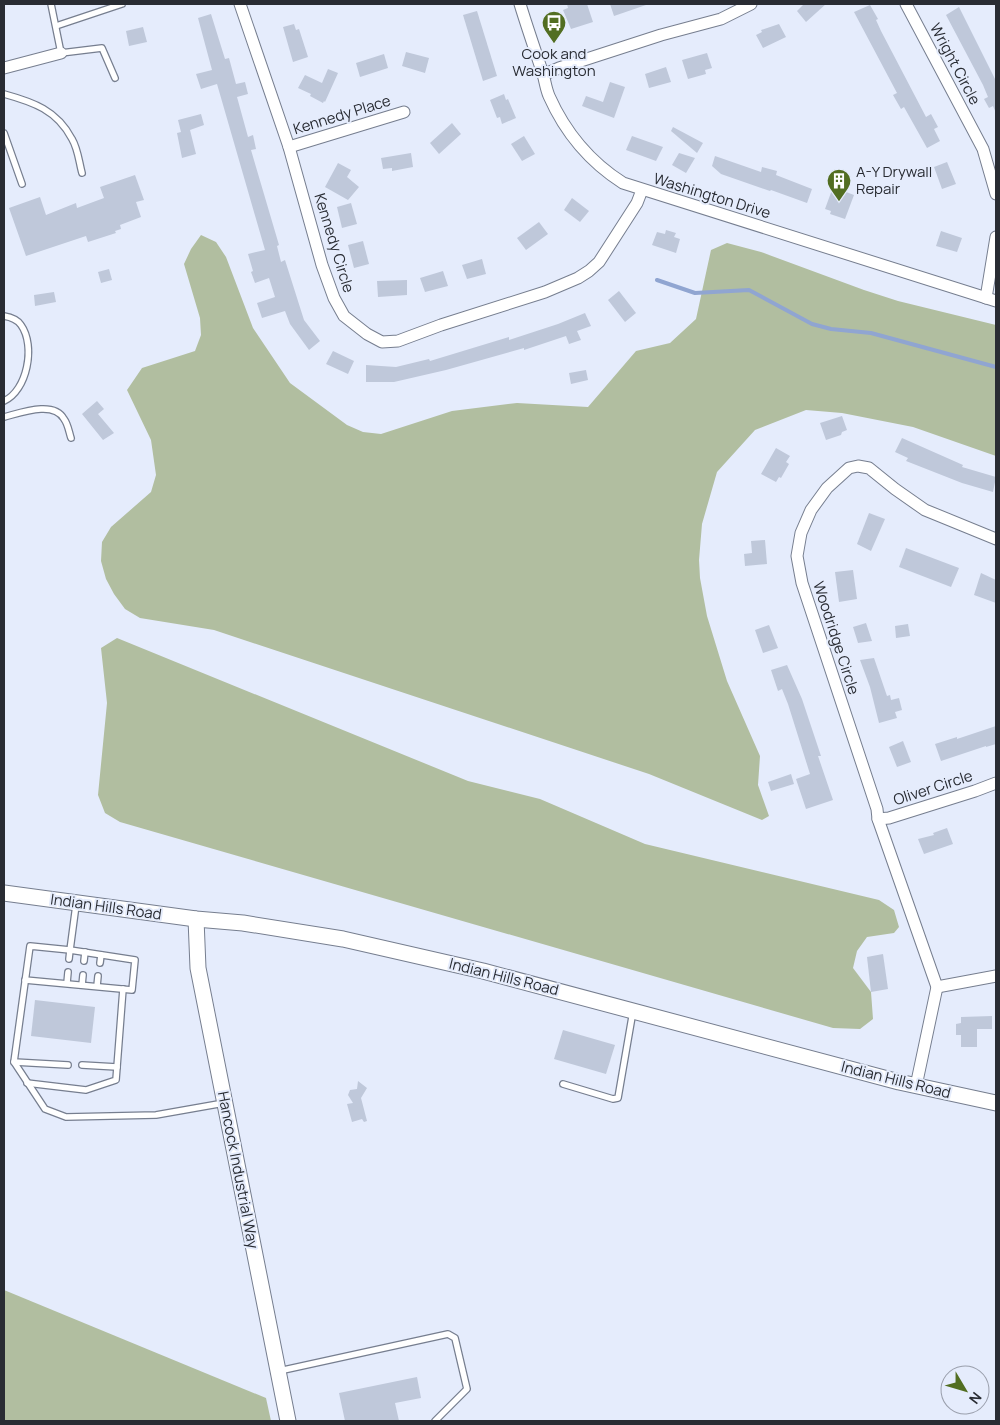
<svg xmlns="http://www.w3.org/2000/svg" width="1000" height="1425" viewBox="0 0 1000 1425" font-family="Manrope,sans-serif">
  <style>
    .green { fill: #b1bea0 }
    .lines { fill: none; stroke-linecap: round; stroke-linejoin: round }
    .stream { stroke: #90a5d1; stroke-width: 4 }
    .building { fill: #bfc8da }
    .lane-casing { stroke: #767e8f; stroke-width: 8 }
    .street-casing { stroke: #767e8f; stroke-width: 13 }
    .secondary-casing { stroke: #767e8f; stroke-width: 17 }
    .lane { stroke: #fff; stroke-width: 5.5 }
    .street { stroke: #fff; stroke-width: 11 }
    .secondary { stroke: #fff; stroke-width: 15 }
    .labels { text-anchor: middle; stroke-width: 4; stroke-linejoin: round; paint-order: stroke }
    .poi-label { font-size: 15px; fill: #292c33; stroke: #e5ecfc }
    .street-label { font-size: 15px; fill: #292c33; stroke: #e5ecfc }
  </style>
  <rect width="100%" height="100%" fill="#e5ecfc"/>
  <g class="green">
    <polygon points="201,235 216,242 226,257 253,328 290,383 347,425 363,432 381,434 452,411 517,403 588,407 636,351 670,343 696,319 711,250 727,243 761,252 864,290 898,301 996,325 996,456 913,427 842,413 806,410 755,430 717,472 702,524 699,560 700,578 707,616 727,681 760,756 758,785 769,816 762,820 649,774 214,630 140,618 125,609 114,594 106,579 101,561 102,542 111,527 151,492 156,475 151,440 127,390 142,368 195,351 201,335 200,318 184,264 191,249"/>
    <polygon points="117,638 468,781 540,799 645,844 879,900 894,910 899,927 894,933 867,937 857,951 853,968 871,992 873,1019 860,1029 833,1028 120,822 105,813 98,795 107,703 101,648"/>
    <polygon points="4,1290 266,1398 271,1421 4,1421"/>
  </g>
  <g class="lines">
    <polyline class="stream" points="657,280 695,293 749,290 812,324 831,329 871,333 996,367"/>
  </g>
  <g class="building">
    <polygon points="567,4 587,4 593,22 571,29 563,10 568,8"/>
    <polygon points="610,4 646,4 646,5 614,16"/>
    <polygon points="804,4 826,4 806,22 797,11"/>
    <polygon points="870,5 878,19 876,20 881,31 926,117 931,114 938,127 934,129 940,141 927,148 904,107 901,109 893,95 897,93 854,12"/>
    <polygon points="959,7 996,81 996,113 993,106 989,108 984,99 988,97 983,85 946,15"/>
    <polygon points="477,11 497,76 483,81 463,15"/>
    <polygon points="211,14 225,59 229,58 236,84 245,82 248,94 237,97 248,137 253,135 256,149 251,150 279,245 277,246 281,262 285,260 304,320 320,341 309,350 290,324 285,311 262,318 257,303 275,297 269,278 255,283 251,272 253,271 248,254 265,250 217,84 201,89 196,74 212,70 198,18"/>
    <polygon points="294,24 296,30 299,29 308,57 293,62 283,27"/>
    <polygon points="779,24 786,37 763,48 756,35 762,32 761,30"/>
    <polygon points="143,27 147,42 129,46 126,31"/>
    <polygon points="406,52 429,58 425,73 402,66"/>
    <polygon points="707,53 712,68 705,70 706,74 688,79 682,60"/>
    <polygon points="384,54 388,68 360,77 356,63"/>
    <polygon points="666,67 671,82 649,88 645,74"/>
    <polygon points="328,69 338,73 325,102 324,101 323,103 310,96 311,94 298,88 305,75 322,83"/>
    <polygon points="610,82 625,87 614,118 582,106 586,96 603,102"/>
    <polygon points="504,94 506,100 508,99 516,118 502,124 500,117 497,118 490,100"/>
    <polygon points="201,114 204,125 190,130 196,154 182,158 177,133 181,132 178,120"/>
    <polygon points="452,123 461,134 439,154 430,143"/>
    <polygon points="673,127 703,143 697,153 671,131"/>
    <polygon points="524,136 535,154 522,161 511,144"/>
    <polygon points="632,136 663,147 656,161 626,150"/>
    <polygon points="411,153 413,167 392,171 392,168 383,169 381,158"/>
    <polygon points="679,153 695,158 686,173 672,165"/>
    <polygon points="715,156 761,172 762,167 777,171 776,175 812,189 807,203 771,190 770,191 721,174 712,166"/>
    <polygon points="947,162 956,184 942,189 934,167"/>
    <polygon points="338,163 351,170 347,177 359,187 348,200 325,187"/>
    <polygon points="135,175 144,200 136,202 141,217 120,225 121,229 115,231 116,233 88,242 86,236 26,256 9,208 40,197 46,215 76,203 77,208 104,198 100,187"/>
    <polygon points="833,187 854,195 845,219 830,214 831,211 825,209"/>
    <polygon points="572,198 589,211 580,222 564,210"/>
    <polygon points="351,203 357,224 342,228 337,207"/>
    <polygon points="539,222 548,234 526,250 517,238"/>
    <polygon points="666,230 676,233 674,237 680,239 676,253 652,245 657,232 665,234"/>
    <polygon points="941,231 962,238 957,252 936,246"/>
    <polygon points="363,241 369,264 354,268 348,245"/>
    <polygon points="482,259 486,274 467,279 462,265"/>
    <polygon points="109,269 112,280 101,283 98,272"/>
    <polygon points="443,271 448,286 425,292 420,278"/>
    <polygon points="407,280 407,295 378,297 377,281"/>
    <polygon points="619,291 636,313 625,322 608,300"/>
    <polygon points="54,292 56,302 35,306 34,295"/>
    <polygon points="585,313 591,326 577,331 581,340 569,344 566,336 524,350 524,348 446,370 394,382 366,382 366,365 396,367 429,359 430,361 509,337 509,340 558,324"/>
    <polygon points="333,351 354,361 348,374 326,364"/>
    <polygon points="586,370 588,380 571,384 569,373"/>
    <polygon points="97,401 104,409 98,414 114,433 103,440 82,414"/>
    <polygon points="842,416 847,430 842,432 841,435 826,440 820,423"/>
    <polygon points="902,438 963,465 962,467 996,477 993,492 962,483 906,461 908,458 895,452"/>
    <polygon points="776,448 790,456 786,462 789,464 781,478 779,477 776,482 761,474"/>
    <polygon points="869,513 885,519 871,551 857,544"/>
    <polygon points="765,540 767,564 745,566 744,554 752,553 751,541"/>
    <polygon points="906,548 959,568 951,587 899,567"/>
    <polygon points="853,570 857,599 839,602 835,572"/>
    <polygon points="981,573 996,580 996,603 974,595"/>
    <polygon points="866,623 872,641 858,643 853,627"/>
    <polygon points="908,624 910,636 896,638 895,626"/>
    <polygon points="769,625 778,648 763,653 755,630"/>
    <polygon points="874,658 887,696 890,695 891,700 899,698 902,710 895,712 897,718 879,723 870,687 860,660"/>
    <polygon points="787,665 802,699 821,756 818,756 833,800 806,809 796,779 810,774 788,704 782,689 778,691 771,670"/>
    <polygon points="996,726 996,744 986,747 986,746 941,761 935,744 957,737 957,739"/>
    <polygon points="903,741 911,762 897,767 889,747"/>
    <polygon points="791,774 794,784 771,791 768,782"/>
    <polygon points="947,828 953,844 924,854 918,839 934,835 933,833"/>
    <polygon points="883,954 888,989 871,992 867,957"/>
    <polygon points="35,1000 95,1007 91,1043 31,1036"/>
    <polygon points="992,1016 992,1029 977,1029 977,1047 961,1047 961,1035 956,1035 956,1024 961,1023 961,1017"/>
    <polygon points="563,1030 615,1045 606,1074 554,1059"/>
    <polygon points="358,1081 367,1088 361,1098 367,1121 364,1122 362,1119 352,1122 347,1104 353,1103 348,1095 350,1090 357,1089"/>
    <polygon points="417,1377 421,1398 395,1403 399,1421 345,1421 339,1393"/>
  </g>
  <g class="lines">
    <defs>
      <g id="lane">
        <polyline points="51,4 61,53 102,48 115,78"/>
        <polyline points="56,26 122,4"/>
        <path d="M4 94C33 102 57 110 72 139 78 149 79 162 82 173"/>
        <polyline points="4,133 22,184"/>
        <path d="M4 316C10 317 17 319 21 325 36 346 27 391 4 401"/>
        <path d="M4 417C20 413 54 400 64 419 68 424 69 432 71 438"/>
        <polyline points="76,905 70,950 30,946 14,1062 45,1109 66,1117 156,1115 224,1103"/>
        <polyline points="84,961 85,952"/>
        <polyline points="100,963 101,955"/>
        <polyline points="25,980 132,990 135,960 70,950 69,959"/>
        <polyline points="67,983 68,972"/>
        <polyline points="82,985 83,975"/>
        <polyline points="97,986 98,976"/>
        <polyline points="14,1062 68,1065"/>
        <polyline points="82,1065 117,1067"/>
        <polyline points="27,1083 86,1090 116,1080 123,989"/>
        <polyline points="563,1084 613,1099 618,1098 633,1011"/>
        <polyline points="279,1371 448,1334 455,1338 467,1389 435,1421"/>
      </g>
      <g id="street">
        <polyline points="240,4 289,147 322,265 334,298 344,316 367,334 382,342 398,341 441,325 545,292 578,278 589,271 599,262 637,203 642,190"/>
        <path d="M520 4C527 27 535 50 543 74 545 81 546 89 549 96 565 132 590 162 623 183L996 301"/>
        <polyline points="906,4 983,149 996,194"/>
        <polyline points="4,68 61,53"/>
        <polyline points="543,75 559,68 661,35 721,19 751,4"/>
        <polyline points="289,147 404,112"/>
        <polyline points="986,298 996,237"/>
        <polyline points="878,819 889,818 975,791 996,783"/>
        <polyline points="937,987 996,976"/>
        <polyline points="916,1086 937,987 878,819 877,809 802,583 797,556 801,533 811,510 827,488 849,468 858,466 869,468 895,489 925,510 996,539"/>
      </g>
      <g id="secondary">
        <polyline points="4,893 196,919 243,923 343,939 483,971 899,1082 996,1103"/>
        <polyline points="196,919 198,968 288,1421"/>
      </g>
    </defs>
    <use href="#lane" class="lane-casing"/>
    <use href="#street" class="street-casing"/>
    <use href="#secondary" class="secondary-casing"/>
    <use href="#lane" class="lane"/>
    <use href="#street" class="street"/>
    <use href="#secondary" class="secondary"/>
  </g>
  <defs>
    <symbol id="bus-pin" viewBox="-11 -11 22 30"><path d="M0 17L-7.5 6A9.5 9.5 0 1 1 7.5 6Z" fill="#526e22" stroke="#e5ecfc"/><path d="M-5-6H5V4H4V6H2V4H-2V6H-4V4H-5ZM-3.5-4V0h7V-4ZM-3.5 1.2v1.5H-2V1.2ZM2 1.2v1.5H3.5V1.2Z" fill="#fff"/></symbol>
    <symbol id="building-pin" viewBox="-11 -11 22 30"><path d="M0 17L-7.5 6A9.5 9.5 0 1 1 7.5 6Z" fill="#526e22" stroke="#e5ecfc"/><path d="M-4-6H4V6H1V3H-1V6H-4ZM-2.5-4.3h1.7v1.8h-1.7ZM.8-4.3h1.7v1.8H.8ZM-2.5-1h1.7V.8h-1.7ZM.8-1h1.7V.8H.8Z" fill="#fff"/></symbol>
  </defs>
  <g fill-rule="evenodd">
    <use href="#bus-pin" x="540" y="9" width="28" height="38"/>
    <use href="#building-pin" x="825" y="167" width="28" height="38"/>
  </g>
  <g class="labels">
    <g class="poi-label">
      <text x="554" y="59">Cook and<tspan x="554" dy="17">Washington</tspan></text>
      <text x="856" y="177" text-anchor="start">A-Y Drywall<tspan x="856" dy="17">Repair</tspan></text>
    </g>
    <g class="street-label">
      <text transform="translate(955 64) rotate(62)" y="5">Wright Circle</text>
      <text transform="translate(342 115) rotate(-17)" y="5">Kennedy Place</text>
      <text transform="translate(712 196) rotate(17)" y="5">Washington Drive</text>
      <text transform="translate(334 243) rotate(73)" y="5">Kennedy Circle</text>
      <text transform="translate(836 638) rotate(72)" y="5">Woodridge Circle</text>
      <text transform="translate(933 788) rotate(-18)" y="5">Oliver Circle</text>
      <text transform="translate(106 907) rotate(8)" y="5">Indian Hills Road</text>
      <text transform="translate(504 977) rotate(14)" y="5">Indian Hills Road</text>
      <text transform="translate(896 1080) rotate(14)" y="5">Indian Hills Road</text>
      <text transform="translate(238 1170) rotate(79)" y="5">Hancock Industrial Way</text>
    </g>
  </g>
  <rect width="1000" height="1425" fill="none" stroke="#292c33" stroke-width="10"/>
  <g transform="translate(965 1390) rotate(128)"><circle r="24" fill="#e5ecfc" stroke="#9a9fac"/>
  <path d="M0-4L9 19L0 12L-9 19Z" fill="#526e22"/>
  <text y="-8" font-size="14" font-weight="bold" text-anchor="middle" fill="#292c33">N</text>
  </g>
</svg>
